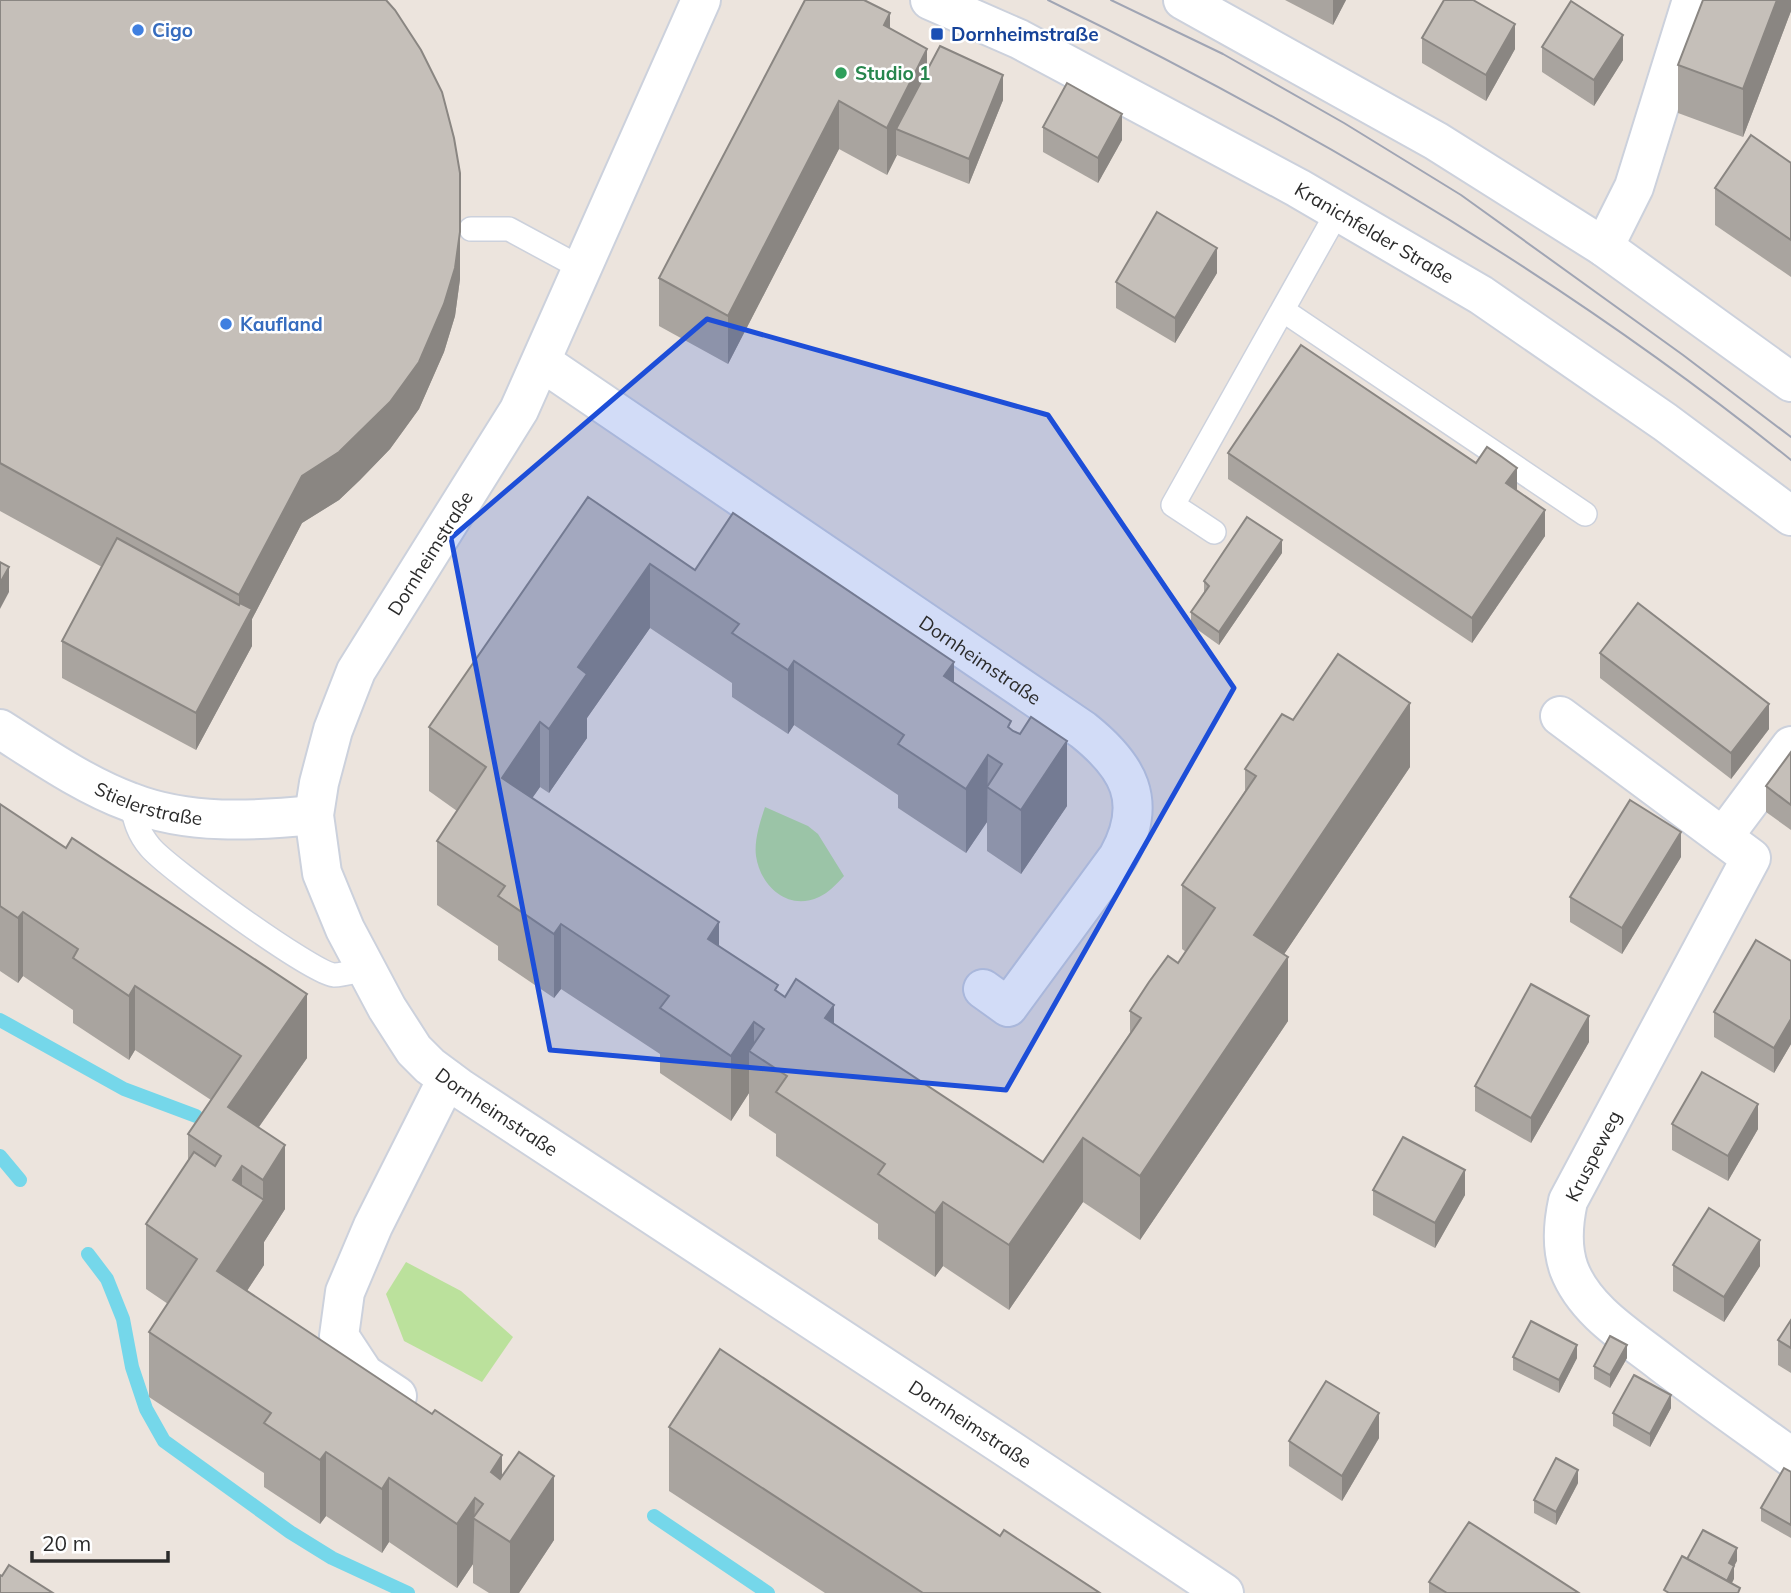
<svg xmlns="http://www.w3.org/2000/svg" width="1791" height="1593" viewBox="0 0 1791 1593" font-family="Mulish,sans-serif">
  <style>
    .green { fill: #bbe19c }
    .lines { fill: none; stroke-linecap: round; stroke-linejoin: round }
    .stream { stroke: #75d7ea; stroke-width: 14 }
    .lane-casing { stroke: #ccd1dc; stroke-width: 26 }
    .street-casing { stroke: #ccd1dc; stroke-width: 42 }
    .secondary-casing { stroke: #ccd1dc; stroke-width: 42 }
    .lane { stroke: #fff; stroke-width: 23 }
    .street { stroke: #fff; stroke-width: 38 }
    .secondary { stroke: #fff; stroke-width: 38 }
    .tram { stroke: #a0a5b4; stroke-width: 2 }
    .wall { fill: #a9a49f }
    .shaded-wall { fill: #8a8682 }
    .building { fill: #c5bfb9; stroke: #8a8682; stroke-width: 2 }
    .marked { fill: #1d4ed8; fill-opacity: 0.2; stroke: #1d4ed8; stroke-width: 5; stroke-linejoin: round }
    .shop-dot { fill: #3f7fe0; stroke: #fff; stroke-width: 2.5 }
    .transit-dot { fill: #1a4fb4; stroke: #fff; stroke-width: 2.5 }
    .leisure-dot { fill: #2e9e5b; stroke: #fff; stroke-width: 2.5 }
    .labels { text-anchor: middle; stroke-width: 5; stroke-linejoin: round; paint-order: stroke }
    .shop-label { font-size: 19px; font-weight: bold; fill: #366cbe; stroke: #fff; text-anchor: start }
    .transit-label { font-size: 19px; font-weight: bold; fill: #164399; stroke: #fff; text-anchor: start }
    .leisure-label { font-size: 19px; font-weight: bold; fill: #27864d; stroke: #fff; text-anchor: start }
    .street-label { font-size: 19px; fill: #2b2b2b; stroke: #fff }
  </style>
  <rect width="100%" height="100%" fill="#ece4dd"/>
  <g class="green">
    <path d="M765 807 808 826 818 834 844 876C837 884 828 893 819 897 787 912 760 885 756 856 754 840 760 822 765 807Z"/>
    <polygon points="406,1262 461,1291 513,1337 482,1382 404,1341 386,1294"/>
  </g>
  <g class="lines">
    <g class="stream">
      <polyline points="0,1020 124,1089 196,1116"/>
      <polyline points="0,1156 20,1180"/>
      <polyline points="88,1254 107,1279 123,1319 132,1367 146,1409 164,1441 290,1532 332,1558 408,1593"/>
      <polyline points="654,1516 768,1593"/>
    </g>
    <defs>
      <g id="lane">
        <polyline points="471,229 509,229 583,269"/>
        <polyline points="1284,311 1585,514"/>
        <polyline points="1214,532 1173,505 1338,211"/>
        <path d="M131 803C135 820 138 833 150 847 166 867 313 974 334 975 344 975 356 971 366 969"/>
      </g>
      <g id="street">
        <path id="s1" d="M701 0 519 410 356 671 333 730 319 783 314 815 322 873 345 929 387 1008 414 1050 430 1066 461 1089 1007 1448 1224 1593"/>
        <polyline points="1604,247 1634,187 1692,0"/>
        <path id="s2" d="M542 362 1083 730C1128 766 1149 801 1118 857L1008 1007 983 989"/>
        <path d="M1560 716 1751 858 1568 1201C1563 1224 1561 1247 1569 1269 1585 1311 1629 1337 1662 1363 1704 1395 1748 1426 1791 1457"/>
        <path id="s3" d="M0 729C41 755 84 785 130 802 188 825 254 821 314 815"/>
        <polyline points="1723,837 1791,746"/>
        <polyline points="397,1396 364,1374 339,1336 345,1292 373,1226 447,1079"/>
      </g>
      <g id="secondary">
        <path id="s4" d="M930 0 1019 39 1298 188 1481 295 1665 422 1791 516"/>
        <polyline points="1183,0 1436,141 1604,247 1791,382"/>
      </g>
    </defs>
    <use href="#lane" class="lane-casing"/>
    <use href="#street" class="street-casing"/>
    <use href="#secondary" class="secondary-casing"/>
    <use href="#lane" class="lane"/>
    <use href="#street" class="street"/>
    <use href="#secondary" class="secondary"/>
    <g class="tram">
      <path d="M1048 0C1310 128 1564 277 1791 460"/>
      <polyline points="1111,0 1223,54 1344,123 1461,195 1683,355 1791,437"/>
    </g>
  </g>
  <g class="wall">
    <polygon points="0,0 460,279 455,316 444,352 419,409 390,449 360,480 339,500 302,523 252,619 252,646 196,750 62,678 62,641 102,567 0,511"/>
    <polygon points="1285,0 1346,0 1333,25"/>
    <polygon points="1791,0 1791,11 1743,137 1678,113 1678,65"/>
    <polygon points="890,29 927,71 1003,100 969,184 897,155 887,175 839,149 728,364 659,326 659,278"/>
    <polygon points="1422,38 1515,49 1486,101 1422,63"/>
    <polygon points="1542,47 1623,60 1594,106 1542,72"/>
    <polygon points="1043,127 1122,140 1098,183 1043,152"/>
    <polygon points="1791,163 1791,277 1715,225 1715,188"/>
    <polygon points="1217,273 1175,343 1116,308 1116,282"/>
    <polygon points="1228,453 1517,491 1545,536 1472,643 1228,479"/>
    <polygon points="588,497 695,570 954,683 1011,729 1067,806 1021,874 987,851 987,822 966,853 898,808 898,795 794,725 788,734 732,697 732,683 650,628 587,718 587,738 549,793 540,787 532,798 778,993 834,1024 1043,1162 1130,1033 1130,1011 1178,963 1186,952 1182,949 1182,885 1245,791 1245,769 1293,720 1410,767 1284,954 1288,1021 1140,1240 1083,1202 1009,1310 943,1266 935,1277 878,1239 878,1224 776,1156 776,1134 749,1116 749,1093 731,1121 660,1073 660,1054 561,989 554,998 498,960 498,946 437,905 437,841 457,811 429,791 429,727"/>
    <polygon points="1282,553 1219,645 1191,625 1191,612 1204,594 1204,581"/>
    <polygon points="1600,653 1769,729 1731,779 1600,678"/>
    <polygon points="1791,752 1791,830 1766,812 1766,786"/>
    <polygon points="0,804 307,1058 259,1127 285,1209 264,1242 264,1265 247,1291 502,1476 554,1540 519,1593 489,1593 473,1583 473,1564 457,1588 389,1542 382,1553 326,1516 320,1524 264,1487 264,1473 149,1397 149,1332 168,1304 146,1289 146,1224 188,1161 188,1134 211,1100 135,1050 129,1060 73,1023 73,1010 23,976 18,983 0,971"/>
    <polygon points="1681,857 1622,954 1570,922 1570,897"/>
    <polygon points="1791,961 1791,1044 1774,1073 1714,1037 1714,1012"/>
    <polygon points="1589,1042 1531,1143 1475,1111 1475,1086"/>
    <polygon points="1672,1124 1758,1129 1728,1181 1672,1150"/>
    <polygon points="1373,1190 1465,1195 1435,1248 1373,1215"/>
    <polygon points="1673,1265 1760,1266 1724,1322 1673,1291"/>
    <polygon points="1791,1320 1791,1373 1778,1365 1778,1340"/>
    <polygon points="1513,1357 1577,1358 1559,1393 1513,1370"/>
    <polygon points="1627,1358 1610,1388 1594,1379 1594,1366"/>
    <polygon points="1671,1408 1650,1447 1613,1426 1613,1413"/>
    <polygon points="669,1427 1000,1536 1100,1593 825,1593 669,1491"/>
    <polygon points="1379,1438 1342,1501 1289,1466 1289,1441"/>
    <polygon points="1791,1472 1791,1538 1761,1521 1761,1508"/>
    <polygon points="1578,1483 1556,1525 1534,1513 1534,1500"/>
    <polygon points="1429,1582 1579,1593 1429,1593"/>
  </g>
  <g class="shaded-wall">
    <polygon points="1333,0 1346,0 1333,25"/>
    <polygon points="1777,0 1791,0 1791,11 1743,137 1743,89"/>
    <polygon points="890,13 890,61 884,25"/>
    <polygon points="1515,24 1515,49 1486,101 1486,75"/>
    <polygon points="1623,35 1623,60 1594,106 1594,80"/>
    <polygon points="927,49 927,96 896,129 896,155 897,155 887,175 887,128"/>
    <polygon points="1003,75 1003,100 969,184 969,159"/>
    <polygon points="839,101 839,149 728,364 728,316"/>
    <polygon points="1122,114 1122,140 1098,183 1098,158"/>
    <polygon points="460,173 460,279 455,316 444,352 419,409 390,449 360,480 339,500 302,523 252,619 252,646 196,750 196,713 239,632 239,595"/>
    <polygon points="1217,248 1217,273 1175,343 1175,318"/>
    <polygon points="1517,468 1517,493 1506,483"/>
    <polygon points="1545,510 1545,536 1472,643 1472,618"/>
    <polygon points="1282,540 1282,553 1219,645 1219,632"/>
    <polygon points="650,564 650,628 587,718 587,738 549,793 549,729 578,667"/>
    <polygon points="9,567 9,592 0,609 0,583"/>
    <polygon points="794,661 794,725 788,734 788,670"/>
    <polygon points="954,662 954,726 944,676"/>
    <polygon points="1410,703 1410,767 1254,999 1254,935"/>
    <polygon points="1769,704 1769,729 1731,779 1731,753"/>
    <polygon points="540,722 540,787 502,842 502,778"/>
    <polygon points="1067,741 1067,806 1021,874 1021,810"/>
    <polygon points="988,755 987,822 966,853 966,789"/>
    <polygon points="1681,832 1681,857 1622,954 1622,928"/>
    <polygon points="23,912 23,976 18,983 18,918"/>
    <polygon points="719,922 719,987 708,939"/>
    <polygon points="561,924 561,989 554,998 554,934"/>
    <polygon points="1288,957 1288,1021 1140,1240 1140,1176"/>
    <polygon points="135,986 135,1050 129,1060 129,996"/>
    <polygon points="307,994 307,1058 228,1171 228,1107"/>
    <polygon points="834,1005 834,1069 825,1018"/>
    <polygon points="1589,1016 1589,1042 1531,1143 1531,1118"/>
    <polygon points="1791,1019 1791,1044 1774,1073 1774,1048"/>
    <polygon points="754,1022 754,1054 749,1051 749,1093 731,1121 731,1056"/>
    <polygon points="1758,1104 1758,1129 1728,1181 1728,1156"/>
    <polygon points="1083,1138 1083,1202 1009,1310 1009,1245"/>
    <polygon points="285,1145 285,1209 264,1242 264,1265 217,1336 217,1271 263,1202 263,1180"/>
    <polygon points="242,1166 242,1230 233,1180"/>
    <polygon points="1465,1170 1465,1195 1435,1248 1435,1223"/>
    <polygon points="943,1202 943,1266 935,1277 935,1213"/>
    <polygon points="1760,1240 1760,1266 1724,1322 1724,1297"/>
    <polygon points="1577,1345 1577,1358 1559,1393 1559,1380"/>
    <polygon points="1627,1345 1627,1358 1610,1388 1610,1375"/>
    <polygon points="1671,1395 1671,1408 1650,1447 1650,1434"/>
    <polygon points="1379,1413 1379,1438 1342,1501 1342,1476"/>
    <polygon points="326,1452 326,1516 320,1524 320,1460"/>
    <polygon points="502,1455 502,1519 491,1472"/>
    <polygon points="1578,1470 1578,1483 1556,1525 1556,1512"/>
    <polygon points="554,1476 554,1540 519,1593 510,1593 510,1542"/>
    <polygon points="389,1478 389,1542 382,1553 382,1489"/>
    <polygon points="475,1498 473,1564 457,1588 457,1524"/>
    <polygon points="1737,1548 1737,1561 1729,1576 1729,1563"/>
    <polygon points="1734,1566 1734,1579 1727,1593 1721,1591"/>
  </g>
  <g class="building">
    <polygon points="0,0 386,0 395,10 421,50 442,92 454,138 460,173 460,232 455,268 444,304 419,362 390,402 339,452 302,476 239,595 0,463"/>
    <polygon points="805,0 864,0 890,13 884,25 927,49 887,128 839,101 728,316 659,278"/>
    <polygon points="1444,0 1473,0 1515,24 1486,75 1422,38"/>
    <polygon points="1703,0 1777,0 1743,89 1678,65"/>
    <polygon points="1571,1 1623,35 1594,80 1542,47"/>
    <polygon points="940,46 1003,75 969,159 896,129"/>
    <polygon points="1067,83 1122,114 1098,158 1043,127"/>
    <polygon points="1751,135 1791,163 1791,240 1715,188"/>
    <polygon points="1157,212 1217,248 1175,318 1116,282"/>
    <polygon points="1301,345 1476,463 1487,447 1502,457 1517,468 1506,483 1545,510 1472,618 1228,453"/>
    <polygon points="588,497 695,570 733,513 954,662 944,676 1011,721 1008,727 1013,731 1020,734 1031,717 1067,741 1021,810 987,787 1002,764 988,755 966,789 898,744 904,735 794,661 788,670 732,633 739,624 650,564 578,667 587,674 549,729 540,722 502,778 719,922 708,939 778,985 775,990 785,997 796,979 834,1005 825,1018 1043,1162 1141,1018 1130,1011 1149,982 1168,956 1178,963 1215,908 1182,885 1256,776 1245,769 1282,714 1293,720 1338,654 1410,703 1254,935 1288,957 1140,1176 1083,1138 1009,1245 943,1202 935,1213 878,1174 885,1164 776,1092 787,1076 749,1051 764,1029 754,1022 731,1056 660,1008 669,996 561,924 554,934 498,896 505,886 437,841 486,767 429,727"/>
    <polygon points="1247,517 1282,540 1219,632 1191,612 1209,586 1204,581"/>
    <polygon points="117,538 239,605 240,603 252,609 196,713 62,641"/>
    <polygon points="0,562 9,567 0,583"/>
    <polygon points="1638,603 1769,704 1731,753 1600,653"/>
    <polygon points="1791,752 1791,805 1766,786"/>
    <polygon points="1630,800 1681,832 1622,928 1570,897"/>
    <polygon points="0,804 66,848 72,838 307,994 228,1107 285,1145 263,1180 242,1166 233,1180 264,1200 217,1271 432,1414 435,1410 502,1455 491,1472 500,1479 519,1452 554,1476 510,1542 473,1518 483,1504 475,1498 457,1524 389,1478 382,1489 326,1452 320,1460 264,1423 271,1413 149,1332 197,1259 146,1224 194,1152 215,1166 221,1156 188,1134 241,1056 135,986 129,996 73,958 78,949 23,912 18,918 0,906"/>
    <polygon points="1756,940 1791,961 1791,1019 1774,1048 1714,1012"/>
    <polygon points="1531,984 1589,1016 1531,1118 1475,1086"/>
    <polygon points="1702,1072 1758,1104 1728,1156 1672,1124"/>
    <polygon points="1403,1137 1465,1170 1435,1223 1373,1190"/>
    <polygon points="1709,1208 1760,1240 1724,1297 1673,1265"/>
    <polygon points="1791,1320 1791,1348 1778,1340"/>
    <polygon points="1531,1321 1577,1345 1559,1380 1513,1357"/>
    <polygon points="1610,1336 1627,1345 1610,1375 1594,1366"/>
    <polygon points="720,1349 1000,1536 1004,1530 1100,1593 923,1593 669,1427"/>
    <polygon points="1634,1375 1671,1395 1650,1434 1613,1413"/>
    <polygon points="1326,1381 1379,1413 1342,1476 1289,1441"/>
    <polygon points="1556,1458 1578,1470 1556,1512 1534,1500"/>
    <polygon points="1784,1468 1791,1472 1791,1525 1761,1508"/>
    <polygon points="1469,1522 1579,1593 1447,1593 1429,1582"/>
    <polygon points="1703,1530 1737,1548 1729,1563 1734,1566 1727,1581 1687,1559"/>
    <polygon points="1682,1556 1740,1588 1738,1593 1669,1593 1664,1590"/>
    <polygon points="9,1565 53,1593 0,1593 0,1575 2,1576"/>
  </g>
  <path class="marked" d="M707 319 1048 415 1234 688 1006 1090 550 1050 451 538Z"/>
  <g class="shop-dot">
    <circle cx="138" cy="30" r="7"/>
    <circle cx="226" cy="324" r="7"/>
  </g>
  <rect class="transit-dot" x="930" y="27" width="14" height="14" rx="3.5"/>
  <circle class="leisure-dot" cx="841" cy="73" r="7"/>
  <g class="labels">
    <g class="shop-label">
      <text x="152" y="37">Cigo</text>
      <text x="240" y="331">Kaufland</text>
    </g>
    <g class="transit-label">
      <text x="951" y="41">Dornheimstraße</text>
    </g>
    <g class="leisure-label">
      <text x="855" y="80">Studio 1</text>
    </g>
    <g class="street-label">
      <text dy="7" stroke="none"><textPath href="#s4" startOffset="502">Kranichfelder Straße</textPath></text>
      <text transform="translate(430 553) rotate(-58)" y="7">Dornheimstraße</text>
      <text dy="7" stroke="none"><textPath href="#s2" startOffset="530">Dornheimstraße</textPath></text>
      <text dy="7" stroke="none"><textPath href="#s3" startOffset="168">Stielerstraße</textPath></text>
      <text dy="7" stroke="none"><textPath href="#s1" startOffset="1269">Dornheimstraße</textPath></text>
      <text transform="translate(1593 1156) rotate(-63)" y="7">Kruspeweg</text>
      <text dy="7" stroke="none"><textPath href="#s1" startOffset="1836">Dornheimstraße</textPath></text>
    </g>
  </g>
  <path d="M32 1551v10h136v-10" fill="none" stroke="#2b2b2b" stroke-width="3.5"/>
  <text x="42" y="1551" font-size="21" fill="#2b2b2b" stroke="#ffffff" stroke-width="5" paint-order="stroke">20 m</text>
</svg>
